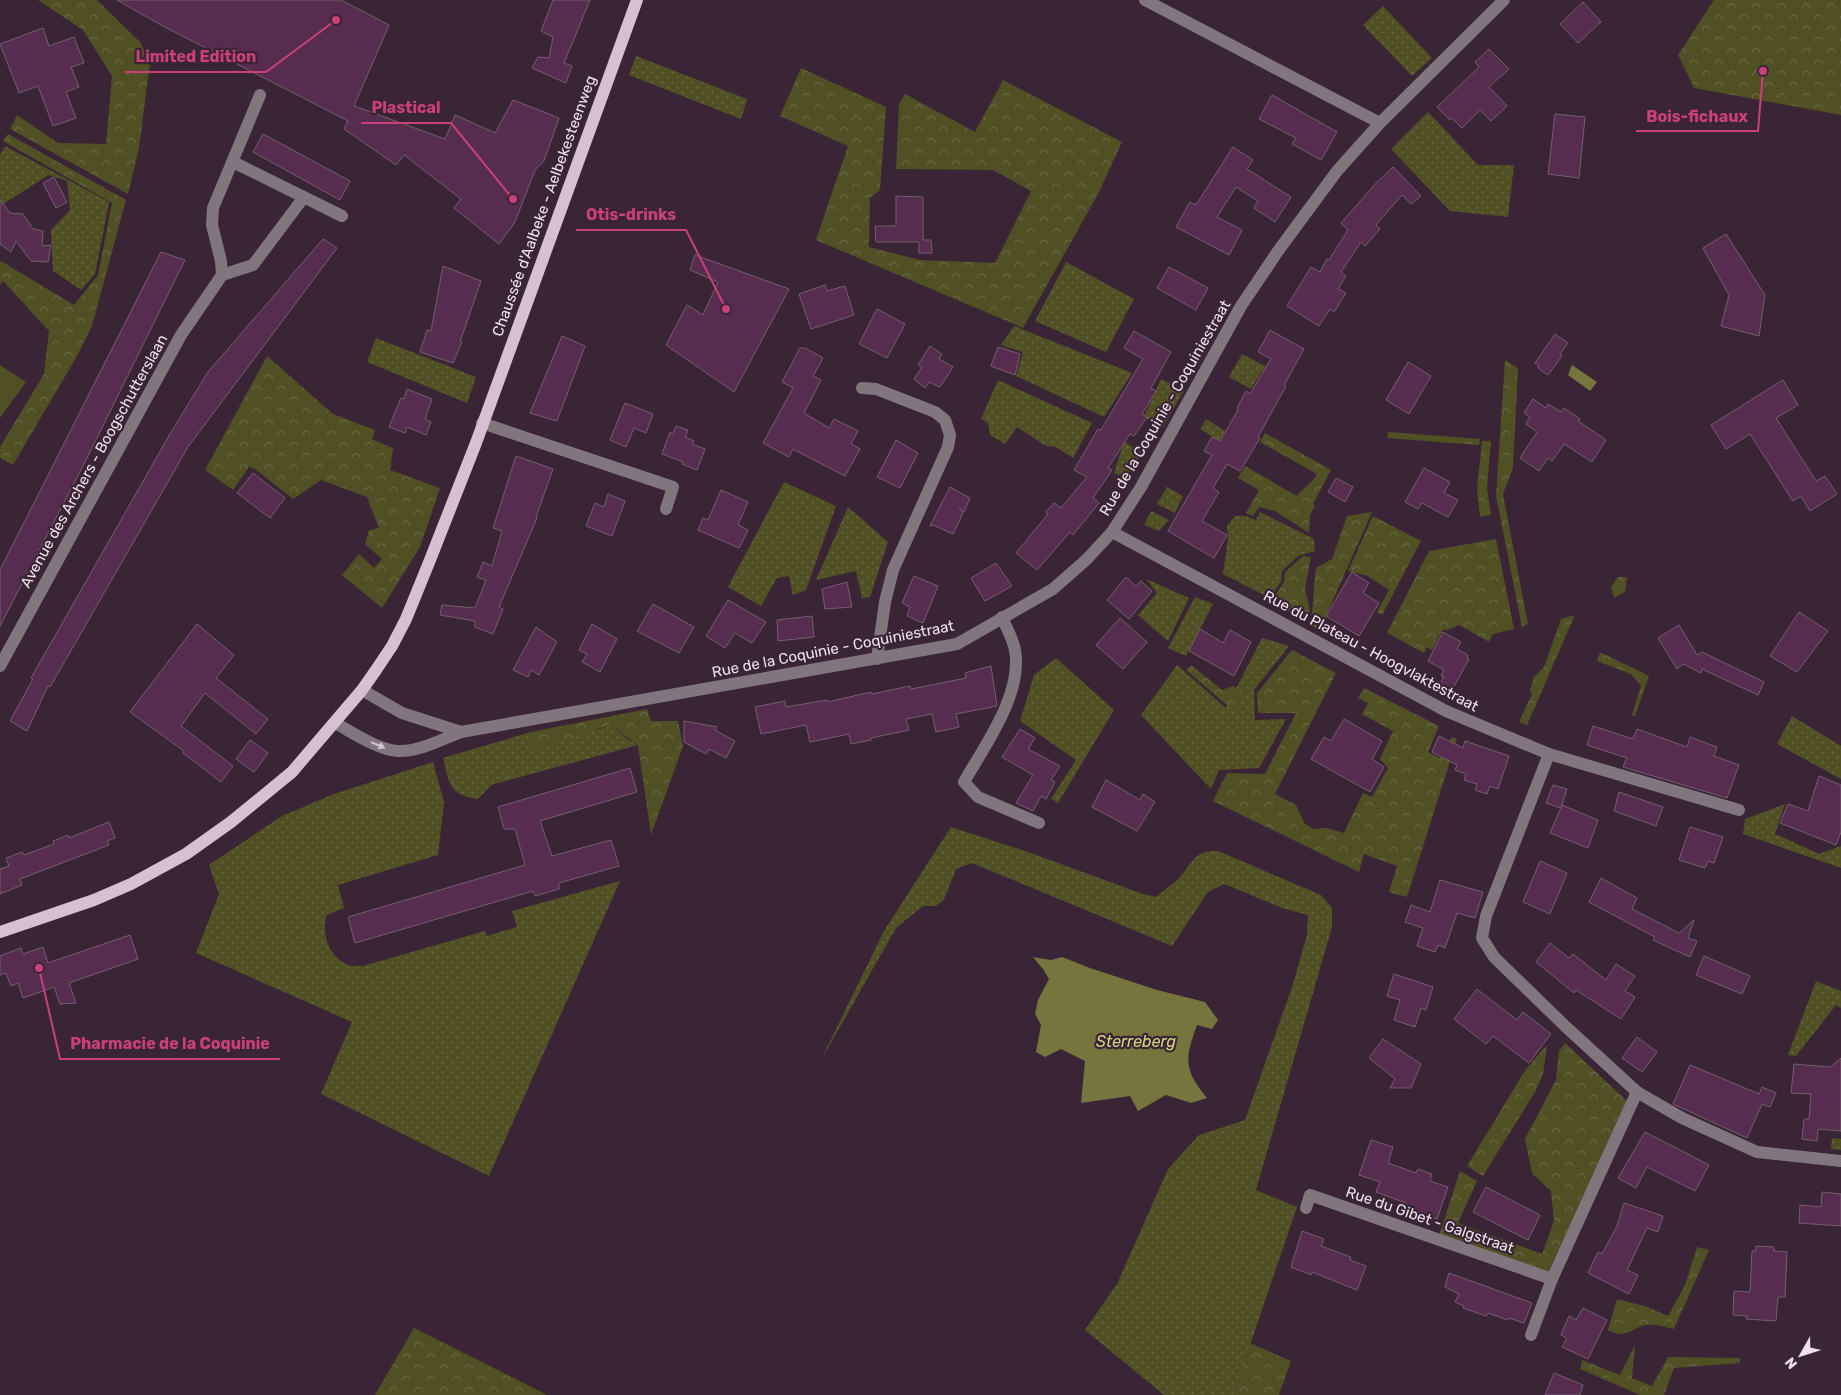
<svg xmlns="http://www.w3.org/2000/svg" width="1841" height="1395" viewBox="0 0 1841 1395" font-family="Rubik,sans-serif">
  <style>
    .grass { fill: url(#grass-dots) }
    .forest { fill: url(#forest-crowns) }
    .garden { fill: #505024 }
    .water { fill: #76753e }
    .building { fill: #562d4e; stroke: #755e6f }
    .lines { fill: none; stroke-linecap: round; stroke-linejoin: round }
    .minor { stroke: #81767e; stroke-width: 12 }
    .major { stroke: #d7c0d1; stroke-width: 12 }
    .oneway { fill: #d3c6cf }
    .labels { text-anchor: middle; stroke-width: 4.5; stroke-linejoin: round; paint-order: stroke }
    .street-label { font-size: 15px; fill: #eee0ea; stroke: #392535 }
    .water-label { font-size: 16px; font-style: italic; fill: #d5d581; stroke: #392535 }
    .leader { fill: none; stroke: #cb4078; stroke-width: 2 }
    .callout-dot { fill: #cb4078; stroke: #392535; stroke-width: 2 }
    .callout-label { font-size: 16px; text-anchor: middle; font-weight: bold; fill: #cb4078; stroke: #392535; stroke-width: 4.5; stroke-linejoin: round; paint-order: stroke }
  </style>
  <defs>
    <pattern id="grass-dots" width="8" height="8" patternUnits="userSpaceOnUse" patternTransform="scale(1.25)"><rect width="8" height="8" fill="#505024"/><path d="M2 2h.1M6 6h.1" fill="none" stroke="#6a6944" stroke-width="1.8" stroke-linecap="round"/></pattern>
    <pattern id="forest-crowns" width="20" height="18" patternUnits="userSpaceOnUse" patternTransform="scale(1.25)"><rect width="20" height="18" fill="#505024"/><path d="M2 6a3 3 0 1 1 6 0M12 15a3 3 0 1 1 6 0" fill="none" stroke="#6a6944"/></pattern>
  </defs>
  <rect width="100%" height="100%" fill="#392535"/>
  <g class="grass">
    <polygon points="1383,6 1432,58 1412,76 1363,25"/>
    <polygon points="636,56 747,99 741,119 629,75"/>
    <polygon points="1428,112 1478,165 1514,165 1508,217 1450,211 1391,149"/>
    <polygon points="5,146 109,202 95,274 81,290 53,271 51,230 70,210 67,181 49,175 0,206 0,155"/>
    <polygon points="1066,262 1134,299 1106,352 1035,321"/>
    <polygon points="1014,326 1132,373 1104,417 1016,376 1023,352 1001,345"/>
    <polygon points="376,338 476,377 467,403 367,362"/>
    <polygon points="1242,354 1282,375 1280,379 1262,371 1251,389 1229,377"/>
    <polygon points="1161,379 1184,390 1163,427 1144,417"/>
    <polygon points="998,380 1092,423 1073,458 1056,447 1046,446 1017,427 1005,444 990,435 988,423 981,419"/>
    <polygon points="1206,419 1225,431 1220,441 1200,429"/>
    <polygon points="1124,442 1142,452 1127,478 1114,473"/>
    <polygon points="784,482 836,506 806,590 793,595 789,576 777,578 761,606 728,587"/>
    <polygon points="1167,487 1183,496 1175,513 1157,504"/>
    <polygon points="848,507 888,542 870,597 862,598 856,571 816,580"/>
    <polygon points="1151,511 1169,520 1159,531 1144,525"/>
    <polygon points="1260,512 1314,539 1315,551 1298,556 1282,571 1281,581 1270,598 1223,574 1228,538 1227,526 1235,516 1245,516 1256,520"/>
    <polygon points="1146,579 1189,598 1168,641 1138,615 1157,593"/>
    <polygon points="1195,597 1213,604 1186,656 1168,648"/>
    <polygon points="1262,638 1289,646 1254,690 1255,720 1286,719 1259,768 1219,770 1211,789 1141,715 1177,665 1226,708"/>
    <polygon points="1056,658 1114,710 1058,803 1051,799 1076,760 1020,721 1034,675"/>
    <polygon points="1792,716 1841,746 1841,779 1777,744"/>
    <path d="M612 726 629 740 638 745 491 785 483 794 477 799C449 795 449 783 443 758L531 732V743Z"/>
    <path d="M433 762 444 802 438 855 338 885 344 908 327 915C321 931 328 955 344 963 350 967 357 966 363 966L485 931 487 936 517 927 512 911 620 881 489 1176 321 1094 352 1022 196 953 219 894 209 865 282 816 334 794Z"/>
    <polygon points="1785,804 1775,834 1819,854 1841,846 1841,868 1743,834 1745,819"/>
    <path d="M951 827 1028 852 1143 894 1156 897C1163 891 1172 885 1178 879 1194 863 1192 850 1218 851L1321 895 1332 908V927L1256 1190 1297 1207 1233 1395H1164L1085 1330 1117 1284 1168 1169 1199 1135 1245 1120 1292 987 1307 935 1308 915 1282 908 1224 884 1208 892 1172 946 972 863 956 869 944 900 936 906H923L896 928 820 1062 884 931Z"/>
    <polygon points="1816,981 1841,991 1841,1008 1836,1005 1796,1056 1788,1055"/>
    <polygon points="1832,1138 1841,1139 1841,1150 1831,1149"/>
  </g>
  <g class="forest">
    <polygon points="38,0 97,0 140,42 150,63 139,148 128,194 10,129 17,115 58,143 106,144 112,76 83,30"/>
    <polygon points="1714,0 1841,0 1841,115 1694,88 1678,55"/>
    <polygon points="801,68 886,107 880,190 870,198 869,247 920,260 995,263 1031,191 993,170 896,169 899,104 905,94 975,132 1003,80 1122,142 1098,194 1023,328 816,240 848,146 780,116"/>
    <polygon points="8,134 126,200 92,326 77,356 13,465 0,458 0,447 44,374 49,331 3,281 0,285 0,263 1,261 74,305 98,275 112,203 3,141"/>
    <polygon points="267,356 333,414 375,430 372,439 393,448 390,470 440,488 420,547 382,608 342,575 359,554 374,568 382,559 365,544 369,530 379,528 367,497 321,480 293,499 255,469 249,467 233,490 205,470"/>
    <polygon points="1505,360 1518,368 1513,468 1503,494 1528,624 1522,627 1496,496"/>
    <polygon points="1388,432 1480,439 1479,445 1387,438"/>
    <path d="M1265 433 1331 470 1313 504 1315 506 1310 515 1309 533 1275 511 1259 507 1253 516 1246 513 1259 490 1238 478 1245 466 1297 496C1303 487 1312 484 1317 474L1260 442Z"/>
    <polygon points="1482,441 1491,441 1487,488 1491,515 1480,517 1477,489"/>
    <path d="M1372 512 1326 616 1324 632 1310 625C1314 606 1313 587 1316 568L1332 559 1347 516Z"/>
    <polygon points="1373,516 1421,541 1382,615 1377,612 1389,590 1368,576 1348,571"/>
    <polygon points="1496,539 1514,629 1493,634 1489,642 1459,625 1448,630 1443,630 1432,650 1427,647 1424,653 1387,633 1429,551"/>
    <polygon points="1303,556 1311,557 1305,589 1310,610 1306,621 1271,602 1284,582 1285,572"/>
    <polygon points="1618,577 1627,577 1625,592 1614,598 1611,587"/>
    <polygon points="1575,615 1527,725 1519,722 1532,694 1530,690 1534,677 1544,667 1561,619"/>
    <polygon points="1292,650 1336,673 1275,794 1296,805 1305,824 1314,829 1326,828 1344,833 1363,793 1372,797 1388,768 1380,759 1393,731 1362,714 1368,703 1358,698 1364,688 1439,726 1428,752 1440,758 1452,737 1457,739 1407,897 1389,892 1397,866 1364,854 1359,872 1213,801 1227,773 1265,774 1296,713 1258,713 1257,693"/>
    <polygon points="1600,652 1649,676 1635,716 1632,715 1641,686 1631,674 1597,661"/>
    <polygon points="1191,665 1222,690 1233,686 1245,692 1236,713 1186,670"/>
    <polygon points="647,709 651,721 678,721 683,746 651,835 638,745 612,726 600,728 536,749 531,743 531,732"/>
    <polygon points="1565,1043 1628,1102 1547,1274 1439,1236 1460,1171 1477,1181 1458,1223 1542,1254 1554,1221 1551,1191 1532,1173 1525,1139 1556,1080 1559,1051"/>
    <polygon points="1547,1045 1543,1074 1535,1092 1483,1176 1467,1166 1526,1069"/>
    <path d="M1697 1247 1709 1250 1674 1329C1666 1327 1653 1323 1646 1325 1630 1328 1627 1340 1608 1330L1617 1299 1648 1307 1668 1316 1685 1285Z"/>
    <polygon points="414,1328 547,1395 375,1395"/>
    <polygon points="1250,1343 1291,1361 1279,1395 1233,1395"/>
    <polygon points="1635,1345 1632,1378 1652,1386 1668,1357 1740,1358 1740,1363 1674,1368 1664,1395 1640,1395 1580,1369 1582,1360 1620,1375"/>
  </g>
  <polygon class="garden" points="0,365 26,382 0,418"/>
  <g class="water">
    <polygon points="1572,365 1597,382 1590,391 1568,375"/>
    <path d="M1033 957 1051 960 1062 957 1090 968 1157 990 1205 1002 1218 1020 1212 1029 1197 1025C1185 1058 1183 1069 1207 1098L1191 1103 1166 1095 1138 1111 1130 1096 1081 1103 1085 1061 1061 1049 1045 1057 1036 1052 1041 1025 1035 1014 1038 1000 1049 979 1043 969Z"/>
  </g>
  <g class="building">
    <polygon points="117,0 341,0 389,25 354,106 445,139 455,115 495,133 513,100 559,118 544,161 535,170 515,222 499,244 454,208 461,199 404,155 396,165 344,129 348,121 161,25"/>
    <polygon points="553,0 590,0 564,63 572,66 566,83 532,68 538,57 549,58 553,37 541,31"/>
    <polygon points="1583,2 1601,22 1578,43 1560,24"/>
    <polygon points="43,28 49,46 74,37 84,63 71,67 79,87 66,92 76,118 53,126 38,86 19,93 0,44"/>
    <polygon points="1489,49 1509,69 1489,87 1507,106 1491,121 1480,110 1462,128 1452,118 1450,120 1437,107 1479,67 1475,62"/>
    <polygon points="1272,95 1337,132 1321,160 1292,144 1296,138 1259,119"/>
    <polygon points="1555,114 1585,117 1579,178 1548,174"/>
    <polygon points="263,134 350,181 340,200 253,152"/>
    <polygon points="1233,147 1253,160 1247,169 1291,197 1275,222 1254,208 1258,201 1236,187 1217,217 1242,230 1229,255 1176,227 1190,202 1196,205"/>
    <polygon points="1393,167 1421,196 1411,204 1402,195 1376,225 1380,229 1365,246 1361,242 1341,272 1346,276 1338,289 1346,293 1334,312 1330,309 1319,326 1287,306 1311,267 1320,272 1327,259 1329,260 1348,230 1341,223 1376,183"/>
    <polygon points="54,177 67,202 56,208 43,183"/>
    <polygon points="896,196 923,197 923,240 931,240 932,253 919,253 919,242 876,242 875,226 896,226"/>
    <polygon points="0,200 10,213 23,214 33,229 43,231 42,246 51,245 48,262 31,261 16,241 11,252 0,244"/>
    <polygon points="1726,234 1765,295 1759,336 1721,326 1729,295 1703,248"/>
    <polygon points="323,239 337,248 188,447 50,687 48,686 27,731 10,721 33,679 31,678 170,434 208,372"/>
    <polygon points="161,252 185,260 84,464 0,626 0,570"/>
    <polygon points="695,255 789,289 734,392 666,345 687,305 703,315 718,282 690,270"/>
    <polygon points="443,266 481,281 460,342 462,342 453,363 420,352 427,330 431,331"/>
    <polygon points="1169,267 1208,288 1196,310 1157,288"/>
    <polygon points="825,285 827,291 845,286 854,315 811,329 799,294"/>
    <polygon points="877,309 905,324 887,358 859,344"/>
    <polygon points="1270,330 1304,349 1284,385 1286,386 1258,437 1260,438 1240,471 1227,464 1213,488 1219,492 1202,521 1227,535 1214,558 1168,531 1212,455 1204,451 1212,437 1220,441 1238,410 1237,408 1246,391 1250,394 1271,359 1258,352"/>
    <polygon points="1134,331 1171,352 1151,388 1156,391 1142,414 1147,417 1134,436 1130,434 1108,468 1112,470 1093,498 1099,503 1073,535 1070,532 1037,570 1016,553 1048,514 1046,512 1054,503 1061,508 1087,477 1074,470 1098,429 1101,430 1143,359 1124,348"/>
    <polygon points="1555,334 1568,343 1560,354 1562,356 1548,375 1538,368 1539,366 1535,363"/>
    <polygon points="562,336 585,346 557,421 530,413"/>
    <polygon points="930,346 942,354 939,359 953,367 940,387 929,382 925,388 914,379 922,367 918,365"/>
    <polygon points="998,347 1020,354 1015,375 991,366"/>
    <polygon points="800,348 805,348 823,358 813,376 821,380 804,413 829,428 834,419 858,431 851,444 860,449 845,476 793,449 789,457 763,443 793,388 782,382"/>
    <polygon points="1408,362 1431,376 1409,414 1386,400"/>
    <polygon points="1783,380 1798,405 1776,418 1816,481 1825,476 1837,494 1810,511 1801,496 1793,501 1750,434 1726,449 1711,425"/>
    <polygon points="407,389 432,399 425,419 431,422 426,435 407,427 405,433 389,427 401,398 404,399"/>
    <polygon points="1533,399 1546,408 1548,404 1561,412 1564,408 1580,419 1578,421 1606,440 1592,462 1564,444 1552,461 1548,458 1539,471 1520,458 1537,432 1526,424 1530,417 1524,413"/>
    <polygon points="625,403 653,414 646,433 634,428 626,447 610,440"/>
    <polygon points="676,426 688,430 685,437 694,441 692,444 705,449 697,470 682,464 683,462 662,454 670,432 673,434"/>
    <polygon points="896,440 918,453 900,488 877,477"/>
    <polygon points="516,456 553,469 536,517 537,518 499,607 503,609 493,634 475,627 475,621 440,615 442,605 475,608 486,580 477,577 483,562 492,566 502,531 493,528"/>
    <polygon points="1424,468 1450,482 1444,493 1458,500 1448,517 1422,503 1418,509 1405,502"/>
    <polygon points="253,473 285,498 270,518 237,493"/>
    <polygon points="1336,478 1353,487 1345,502 1328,492"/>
    <polygon points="950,487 970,498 964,512 959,508 963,513 953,534 933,525 930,526"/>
    <polygon points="721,490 748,502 738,525 748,530 739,548 698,530 703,518 708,520"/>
    <polygon points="608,494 625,501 612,536 586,526 595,503 604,507"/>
    <polygon points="996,563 1012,586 985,601 971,578"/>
    <polygon points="1352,572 1369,583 1363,593 1379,603 1359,636 1326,616"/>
    <polygon points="914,576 938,586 923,623 907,616 910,607 902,603"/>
    <polygon points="1126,577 1136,586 1141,581 1152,591 1129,619 1107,600"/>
    <polygon points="847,582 852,607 825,609 822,589"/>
    <polygon points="728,600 766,622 752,643 735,633 725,648 706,636"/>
    <polygon points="653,604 694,627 679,653 637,631"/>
    <polygon points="1799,612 1828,631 1797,672 1770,656"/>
    <polygon points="812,616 814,637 778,641 777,620"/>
    <polygon points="1120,618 1147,642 1123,669 1096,645"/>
    <polygon points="197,624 234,655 216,678 268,719 256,734 205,693 181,726 233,766 221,782 183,753 184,751 130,712"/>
    <polygon points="592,624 617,639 600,672 582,662 587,654 579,650"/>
    <polygon points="1679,625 1697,655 1702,652 1764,682 1758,695 1702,669 1701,673 1683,664 1677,669 1658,638"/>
    <polygon points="536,627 557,642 539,675 531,670 528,677 513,670"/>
    <polygon points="1200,629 1223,643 1230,630 1251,642 1234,676 1189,651"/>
    <polygon points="1443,632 1461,642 1457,649 1468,655 1467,658 1469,659 1452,690 1440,684 1444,677 1441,676 1444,670 1428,661"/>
    <polygon points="991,666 997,706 956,714 959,727 936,732 932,714 906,719 909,730 871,738 871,740 851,744 849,734 810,742 806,725 761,734 755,707 785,701 786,707 827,700 828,702 871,692 872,694 910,686 911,689 966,678 965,673"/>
    <polygon points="1344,719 1382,741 1372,759 1384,767 1370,792 1311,759 1324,737 1331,741"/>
    <polygon points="684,721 717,727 715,730 735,741 726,758 709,749 706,754 684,742"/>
    <polygon points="1593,726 1633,739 1637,729 1687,747 1690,737 1717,747 1714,756 1739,765 1727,798 1623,767 1627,758 1587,745"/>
    <polygon points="1020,729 1035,738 1028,749 1060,766 1051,780 1055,782 1046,799 1041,796 1033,811 1016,803 1033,775 1002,757"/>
    <polygon points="1439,736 1463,748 1465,741 1509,756 1498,789 1490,786 1487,794 1475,790 1477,784 1464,780 1466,774 1455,770 1457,765 1432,752"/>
    <polygon points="250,740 268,753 254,772 236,759"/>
    <polygon points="630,768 637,792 540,821 552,856 611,840 619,866 559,883 559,889 535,896 533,891 355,943 348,917 525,865 515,829 504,829 498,807"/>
    <polygon points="1819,776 1841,785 1841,832 1836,845 1780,823 1788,804 1808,811"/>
    <polygon points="1106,780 1140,800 1143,794 1155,802 1137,831 1092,807"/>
    <polygon points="1553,785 1567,789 1561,808 1546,803"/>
    <polygon points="1619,792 1663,807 1656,826 1614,811"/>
    <polygon points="1562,805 1598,820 1588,848 1550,833"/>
    <polygon points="109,822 115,838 107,841 109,845 20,879 22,885 0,894 0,869 9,866 6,858 22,852 24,855 54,844 53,841 68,835 69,838"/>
    <polygon points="1690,827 1723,837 1714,863 1708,861 1705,868 1679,860"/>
    <polygon points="1540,861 1567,873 1550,914 1523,902"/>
    <polygon points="1601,878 1637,898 1632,909 1679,933 1694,920 1688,938 1697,941 1690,957 1653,940 1655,937 1589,902"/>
    <polygon points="1440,880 1483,892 1475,918 1457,913 1445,948 1438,945 1435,952 1417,946 1423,928 1405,922 1411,905 1430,912"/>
    <polygon points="130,935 138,959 69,983 76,1003 60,1004 54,987 23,998 18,983 11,986 6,973 0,975 0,956 21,948 23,954 43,947 48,963"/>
    <polygon points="1550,943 1569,958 1573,954 1606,980 1616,964 1635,976 1625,991 1635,997 1621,1019 1576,990 1574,993 1536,962"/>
    <polygon points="1704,956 1750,976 1742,994 1696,975"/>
    <polygon points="1394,974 1433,987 1426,1010 1421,1008 1415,1027 1394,1020 1400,1000 1387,996"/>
    <polygon points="1477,989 1517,1020 1523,1012 1551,1034 1529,1063 1493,1036 1486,1044 1454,1019"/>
    <polygon points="1637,1037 1657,1052 1642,1072 1622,1058"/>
    <polygon points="1383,1039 1421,1064 1411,1088 1390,1088 1395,1079 1369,1058"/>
    <polygon points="1841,1058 1841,1131 1818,1129 1817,1141 1802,1139 1804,1119 1809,1119 1811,1094 1791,1093 1794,1064 1830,1067"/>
    <polygon points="1690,1065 1759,1094 1762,1087 1776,1093 1770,1107 1762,1104 1747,1138 1673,1104"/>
    <polygon points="1645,1132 1709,1165 1695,1191 1647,1167 1636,1188 1618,1178"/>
    <polygon points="1371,1140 1393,1147 1388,1163 1416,1173 1418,1169 1432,1174 1430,1181 1448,1187 1437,1219 1404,1208 1406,1203 1376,1192 1380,1182 1359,1175"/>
    <polygon points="1486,1187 1540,1215 1528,1240 1473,1212"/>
    <polygon points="1822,1192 1841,1194 1841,1226 1799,1223 1800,1205 1821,1207"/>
    <polygon points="1624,1203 1663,1216 1658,1232 1647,1228 1627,1270 1638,1275 1629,1294 1588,1273 1598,1252 1602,1254 1617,1226"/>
    <polygon points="1302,1231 1324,1239 1321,1246 1351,1257 1350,1260 1366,1266 1357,1290 1312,1272 1311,1275 1291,1267"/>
    <polygon points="1756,1246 1774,1247 1774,1251 1787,1252 1785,1297 1778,1297 1776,1321 1746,1319 1747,1316 1733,1315 1734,1291 1750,1292 1752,1251 1756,1251"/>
    <polygon points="1449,1273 1532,1303 1524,1323 1509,1318 1508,1320 1488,1313 1486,1316 1463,1308 1464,1306 1455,1302 1459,1294 1445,1287"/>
    <polygon points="1583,1308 1607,1320 1588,1359 1562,1347 1567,1338 1561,1335 1569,1316 1576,1320"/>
    <polygon points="1554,1373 1583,1385 1580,1395 1545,1395"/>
  </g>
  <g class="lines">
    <g class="minor">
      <polyline points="1145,0 1380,123"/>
      <polyline points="233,162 342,216"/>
      <polyline points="222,275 221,261 212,225 213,208 260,95"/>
      <polyline points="862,388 876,389 935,412 945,420 950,435 948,447 893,570 885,602 877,659"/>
      <polyline points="482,423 673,487 666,509"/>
      <polyline points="1112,532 1446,711 1549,754 1739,810"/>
      <path d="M1002 617C1006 627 1013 639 1015 650 1023 694 985 745 964 782L978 797 1039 823"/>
      <polyline points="0,666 181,335 222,275 253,265 304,197"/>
      <polyline points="362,690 402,713 461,732"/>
      <path d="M335 723C352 732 378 750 398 751 419 752 442 739 461 732L957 644 1053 589 1086 560 1112 532 1141 487 1241 306 1278 251 1337 171 1380 123 1504 0"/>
      <polyline points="1549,754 1486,916 1482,938 1494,957 1565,1026 1637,1092 1682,1118 1757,1152 1841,1161"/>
      <polyline points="1306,1208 1310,1195 1552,1279 1637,1092"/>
      <polyline points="1531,1335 1552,1279"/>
    </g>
    <polyline class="major" points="0,932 94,900 131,884 186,854 231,822 292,772 362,690 376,670 392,646 406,619 430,560 476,443 637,0"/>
  </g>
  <defs><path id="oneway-solid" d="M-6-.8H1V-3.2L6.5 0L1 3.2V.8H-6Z" transform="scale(1.25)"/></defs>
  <use class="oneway" href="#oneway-solid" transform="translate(378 745) rotate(23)"/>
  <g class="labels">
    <g class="street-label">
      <text transform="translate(544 206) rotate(-70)" y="5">Chaussée d'Aalbeke - Aelbekesteenweg</text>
      <text transform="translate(1165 408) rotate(-60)" y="5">Rue de la Coquinie - Coquiniestraat</text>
      <text transform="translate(94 461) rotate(-61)" y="5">Avenue des Archers - Boogschutterslaan</text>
      <text transform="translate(833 649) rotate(-11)" y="5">Rue de la Coquinie - Coquiniestraat</text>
      <text transform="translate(1371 651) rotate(28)" y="5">Rue du Plateau - Hoogvlaktestraat</text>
      <text transform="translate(1430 1220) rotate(19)" y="5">Rue du Gibet - Galgstraat</text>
    </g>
    <g class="water-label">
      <text x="1136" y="1047">Sterreberg</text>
    </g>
  </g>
  <path class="leader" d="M336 20L266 72H125M513 199L451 123H361M1763 71L1758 131H1636M726 309L686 230H576M39 968L60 1059H280"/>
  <g class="callout-dot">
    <circle cx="336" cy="20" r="5"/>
    <circle cx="513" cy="199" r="5"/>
    <circle cx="1763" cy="71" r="5"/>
    <circle cx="726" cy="309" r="5"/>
    <circle cx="39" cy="968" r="5"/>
  </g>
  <g class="callout-label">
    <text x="196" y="62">Limited Edition</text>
    <text x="406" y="113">Plastical</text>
    <text x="1697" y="122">Bois-fichaux</text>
    <text x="631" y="220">Otis-drinks</text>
    <text x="170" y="1049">Pharmacie de la Coquinie</text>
  </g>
  <g transform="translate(1801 1355) rotate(231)" stroke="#392535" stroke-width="4" paint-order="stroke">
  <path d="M0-4L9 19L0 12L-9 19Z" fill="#eee0ea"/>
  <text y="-8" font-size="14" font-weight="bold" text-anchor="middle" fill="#eee0ea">N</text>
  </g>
</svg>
